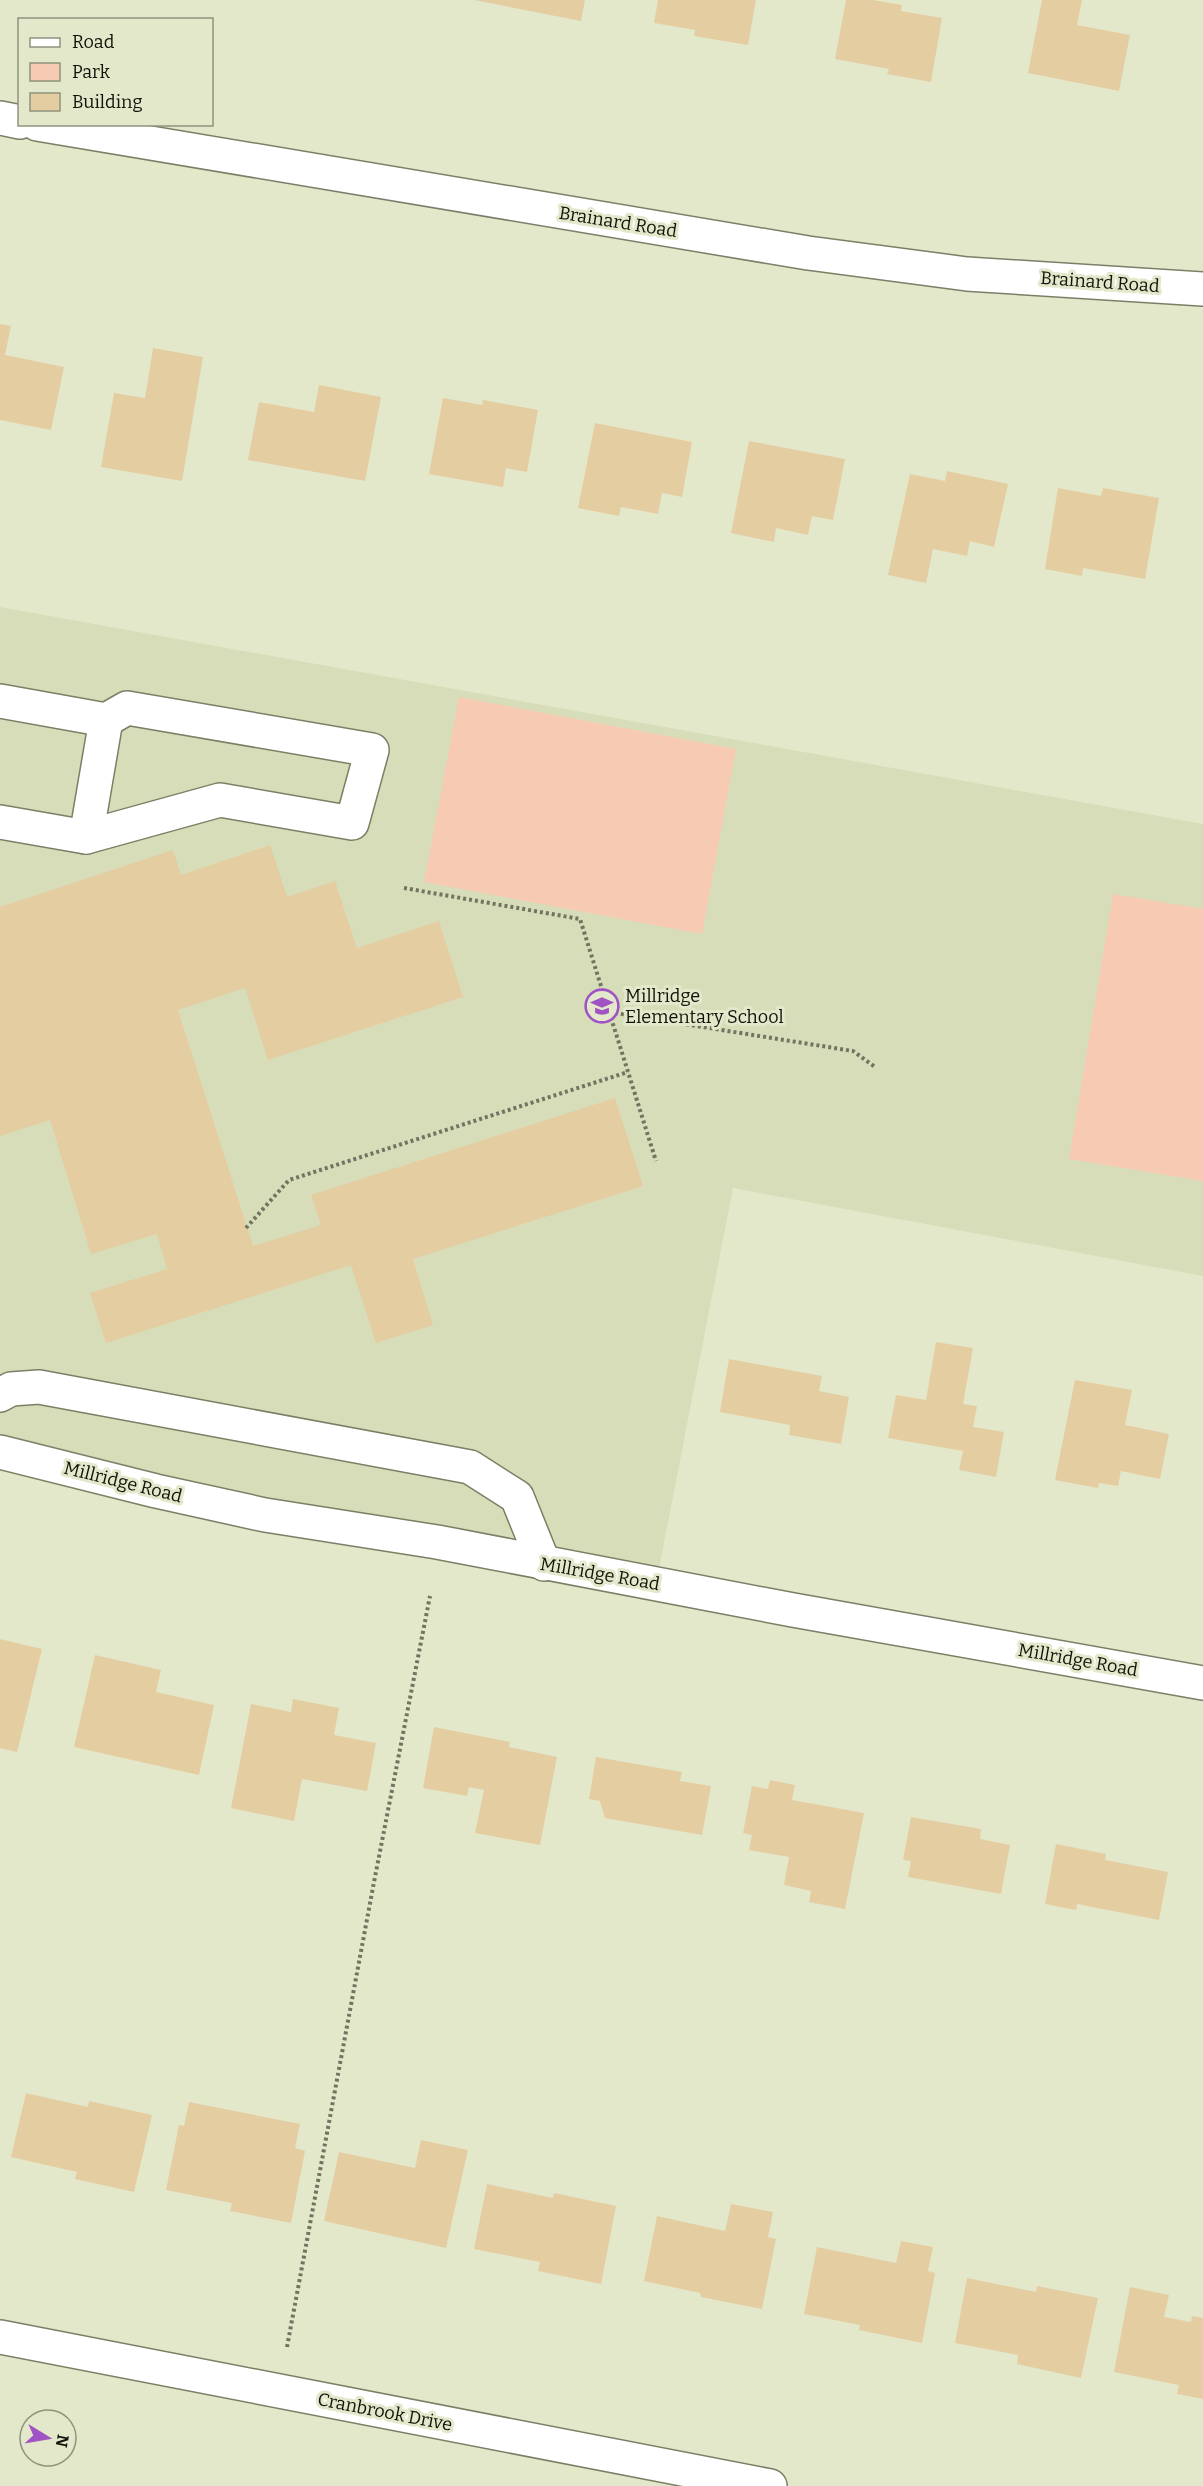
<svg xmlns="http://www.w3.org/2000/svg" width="1203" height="2486" viewBox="0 0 1203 2486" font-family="Bitter,serif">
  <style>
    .built { fill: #d7ddb8 }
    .green { fill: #f7cbb3 }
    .building { fill: #e5cda2 }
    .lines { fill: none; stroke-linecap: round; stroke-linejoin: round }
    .minor-casing { stroke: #7b7f65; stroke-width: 36 }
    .path { stroke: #707461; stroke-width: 4; stroke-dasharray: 3 3; stroke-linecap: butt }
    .minor { stroke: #fff; stroke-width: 33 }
    .labels { text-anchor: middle; stroke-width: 6; stroke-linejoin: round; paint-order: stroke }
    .street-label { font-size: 18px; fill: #111309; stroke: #e3e8cb }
    .poi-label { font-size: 18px; fill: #111309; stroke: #e3e8cb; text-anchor: start }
  </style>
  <rect width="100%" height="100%" fill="#e3e8cb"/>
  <polygon class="built" points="0,607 1203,824 1203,1276 733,1188 656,1584 0,1452"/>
  <g class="green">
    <polygon points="459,697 736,749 702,934 424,882"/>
    <polygon points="1113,894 1203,909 1203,1181 1069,1159"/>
  </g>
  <g class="building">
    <polygon points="474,0 585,0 581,21"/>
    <polygon points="658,0 756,0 748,45 694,36 695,30 654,23"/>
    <polygon points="846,0 873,0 902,5 901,11 942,18 931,82 887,74 889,69 835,59"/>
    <polygon points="1042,0 1082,0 1077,25 1130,35 1119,91 1028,73"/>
    <polygon points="0,324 11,326 5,355 64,367 51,430 0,420"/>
    <polygon points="153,348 203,357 182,481 101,467 114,393 145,398"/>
    <polygon points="319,385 381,397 365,481 248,460 259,402 314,412"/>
    <polygon points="443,398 482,405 483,400 538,410 527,472 506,468 503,487 429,474"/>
    <polygon points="595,423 692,442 682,497 662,493 658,514 621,507 619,516 578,508"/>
    <polygon points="749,441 845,459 833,520 812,516 808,535 776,528 774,542 731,533"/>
    <polygon points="947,471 1008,484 994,547 970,541 967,556 933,549 926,583 888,575 910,474 945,481"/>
    <polygon points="1058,488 1101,496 1103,488 1159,498 1145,579 1083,568 1082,576 1045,569"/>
    <polygon points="270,845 287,897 335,881 357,948 439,921 463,997 268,1060 245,988 178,1010 253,1246 321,1225 311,1195 615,1098 643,1186 413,1259 433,1325 376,1343 351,1265 106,1343 90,1293 167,1269 157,1234 91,1254 50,1120 0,1136 0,907 173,850 181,875"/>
    <polygon points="936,1342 973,1348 963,1404 977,1406 973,1427 1004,1432 996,1477 959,1470 963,1451 888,1438 896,1395 926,1400"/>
    <polygon points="729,1359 822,1376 819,1391 849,1397 841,1444 789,1435 790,1425 720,1412"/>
    <polygon points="1075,1380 1132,1390 1125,1425 1169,1434 1160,1479 1121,1471 1118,1486 1099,1483 1098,1488 1055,1480"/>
    <polygon points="0,1639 42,1649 17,1752 0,1748"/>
    <polygon points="95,1655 161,1670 156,1692 214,1705 199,1775 74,1747"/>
    <polygon points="293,1699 339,1708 334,1735 376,1743 367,1791 302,1779 294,1821 231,1808 251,1704 291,1712"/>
    <polygon points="434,1727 510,1742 509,1747 557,1757 540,1845 475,1833 484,1790 469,1787 467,1796 423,1788"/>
    <polygon points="596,1757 682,1772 680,1781 711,1786 702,1835 605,1818 600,1801 589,1799"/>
    <polygon points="770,1780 795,1785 792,1800 864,1813 845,1909 809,1902 811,1891 784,1885 789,1857 749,1850 752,1835 743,1833 752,1786 768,1789"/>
    <polygon points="911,1817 981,1829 980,1839 1010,1845 1001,1894 908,1877 911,1861 903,1860"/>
    <polygon points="1056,1844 1106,1854 1105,1860 1168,1872 1159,1920 1077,1904 1076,1910 1045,1904"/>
    <polygon points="26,2093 88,2107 89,2101 152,2115 134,2192 75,2179 77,2172 11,2157"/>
    <polygon points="189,2102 300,2124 295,2148 305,2151 291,2223 230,2211 232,2203 166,2190 179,2125 184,2126"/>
    <polygon points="421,2140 468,2150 446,2248 324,2221 339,2152 415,2168"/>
    <polygon points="487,2184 553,2198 554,2193 616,2206 601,2284 538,2271 540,2262 474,2249"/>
    <polygon points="731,2204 773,2212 768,2237 776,2239 762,2309 701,2297 700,2293 644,2281 657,2216 725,2231"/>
    <polygon points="901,2241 933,2247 928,2271 935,2273 922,2343 859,2330 860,2325 804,2314 817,2247 896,2263"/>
    <polygon points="967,2278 1036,2292 1037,2286 1098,2298 1081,2378 1017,2364 1018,2355 955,2343"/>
    <polygon points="1130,2287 1169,2295 1164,2317 1191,2322 1192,2316 1203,2318 1203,2399 1177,2394 1179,2385 1114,2372"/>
  </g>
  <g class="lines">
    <defs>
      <g id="minor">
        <polyline points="0,118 20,122"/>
        <polyline points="37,124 808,253 967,274 1203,289"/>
        <polyline points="0,701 106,720 86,837 0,822"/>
        <polyline points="86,837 220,800 352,823 372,750 127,708 106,720"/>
        <polyline points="0,1395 11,1389 39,1387 470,1467 517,1497 544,1564"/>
        <polyline points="0,1452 156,1491 265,1515 437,1542 793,1610 1203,1683"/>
        <polyline points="0,2337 770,2486"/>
      </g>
    </defs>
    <use href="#minor" class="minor-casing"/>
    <g class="path">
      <polyline points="404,888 580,919 656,1161"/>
      <polyline points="609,1012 853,1051 875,1067"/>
      <polyline points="246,1228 289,1180 628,1072"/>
      <polyline points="287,2347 374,1882 430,1596"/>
    </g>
    <use href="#minor" class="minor"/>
  </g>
  <defs>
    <symbol id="school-ring" viewBox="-11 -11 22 22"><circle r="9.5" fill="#e3e8cb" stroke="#a053c4" stroke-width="1.5"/><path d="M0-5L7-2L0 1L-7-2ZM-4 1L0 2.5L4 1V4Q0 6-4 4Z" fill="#a053c4"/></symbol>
  </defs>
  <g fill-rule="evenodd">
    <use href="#school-ring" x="583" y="987" width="38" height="38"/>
  </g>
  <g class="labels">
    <g class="street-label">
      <text transform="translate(618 222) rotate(9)" y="6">Brainard Road</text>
      <text transform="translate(1100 282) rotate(4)" y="6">Brainard Road</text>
      <text transform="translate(123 1482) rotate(14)" y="6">Millridge Road</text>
      <text transform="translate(600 1574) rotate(10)" y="6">Millridge Road</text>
      <text transform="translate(1078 1660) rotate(10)" y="6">Millridge Road</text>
      <text transform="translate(385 2412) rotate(11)" y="6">Cranbrook Drive</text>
    </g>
    <g class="poi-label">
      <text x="625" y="1002">Millridge<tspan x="625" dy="21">Elementary School</tspan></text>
    </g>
  </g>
  <rect x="18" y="18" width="195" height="108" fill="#e3e8cb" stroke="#8f937d" stroke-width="1.5"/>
  <rect x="30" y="38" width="30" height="9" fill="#ffffff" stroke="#8f937d" stroke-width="1.5"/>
  <text x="72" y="48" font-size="18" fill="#111309">Road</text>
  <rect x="30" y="63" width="30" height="18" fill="#f7cbb3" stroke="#8f937d" stroke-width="1.5"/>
  <text x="72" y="78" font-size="18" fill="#111309">Park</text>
  <rect x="30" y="93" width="30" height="18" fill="#e5cda2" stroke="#8f937d" stroke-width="1.5"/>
  <text x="72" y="108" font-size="18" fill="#111309">Building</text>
  <g transform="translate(48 2438) rotate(101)"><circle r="28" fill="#e3e8cb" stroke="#8f937d" stroke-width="1.5"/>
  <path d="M0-4.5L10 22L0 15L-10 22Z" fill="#a053c4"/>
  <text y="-9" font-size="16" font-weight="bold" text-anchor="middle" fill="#111309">N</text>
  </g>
</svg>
